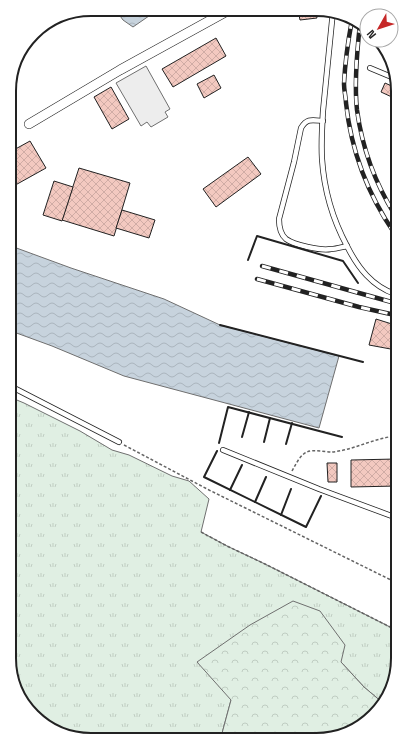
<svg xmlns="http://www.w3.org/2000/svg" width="407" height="749" viewBox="0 0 407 749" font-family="'Space Grotesk',sans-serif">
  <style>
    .grass { fill: url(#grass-tufts); stroke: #6f6f6f }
    .forest { fill: url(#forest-crowns); stroke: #6f6f6f }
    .parking { fill: #ededed; stroke: #6f6f6f }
    .water { fill: url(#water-waves); stroke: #6f6f6f }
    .building { fill: url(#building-cross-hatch); stroke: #222 }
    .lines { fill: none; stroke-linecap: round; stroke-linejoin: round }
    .lane-casing { stroke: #222; stroke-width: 6 }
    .street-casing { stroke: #222; stroke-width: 10 }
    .path { stroke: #646464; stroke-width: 1.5; stroke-dasharray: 3 2; stroke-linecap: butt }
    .lane { stroke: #fff; stroke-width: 4.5 }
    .street { stroke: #fff; stroke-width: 9 }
    .rail-casing { stroke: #222; stroke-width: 4.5 }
    .rail { stroke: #fff; stroke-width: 3; stroke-dasharray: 9; stroke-linecap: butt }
    .wall { stroke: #222; stroke-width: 2 }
    .rim { fill: none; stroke: #222; stroke-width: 2 }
  </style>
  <defs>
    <pattern id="grass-tufts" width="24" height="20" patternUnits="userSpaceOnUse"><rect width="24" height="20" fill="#e0efe3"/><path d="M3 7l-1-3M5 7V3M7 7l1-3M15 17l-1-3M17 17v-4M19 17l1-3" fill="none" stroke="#c0cdc2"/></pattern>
    <pattern id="forest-crowns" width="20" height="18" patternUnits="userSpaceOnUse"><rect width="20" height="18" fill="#e0efe3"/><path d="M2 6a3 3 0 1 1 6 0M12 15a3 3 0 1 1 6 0" fill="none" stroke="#c0cdc2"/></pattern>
    <pattern id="water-waves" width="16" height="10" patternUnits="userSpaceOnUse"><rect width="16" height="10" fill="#c7d3dd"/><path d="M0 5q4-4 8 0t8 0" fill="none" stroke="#abb5bd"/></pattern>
    <pattern id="building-cross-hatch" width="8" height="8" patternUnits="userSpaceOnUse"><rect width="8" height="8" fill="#f3c9c0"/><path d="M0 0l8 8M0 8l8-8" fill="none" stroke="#d0aca5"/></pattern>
  </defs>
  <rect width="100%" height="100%" fill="#fff"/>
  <polygon class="grass" points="12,398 24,403 80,431 112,450 129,455 172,476 189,481 209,499 201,532 227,546 265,564 398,631 398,664 383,703 364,687 341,662 231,700 221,737 80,739 41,723 13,685"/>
  <polygon class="forest" points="293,601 320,611 345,645 341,662 364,687 383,703 381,708 343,736 221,737 231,700 197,662 250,625"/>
  <polygon class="parking" points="146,66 170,109 165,112 168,117 151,127 147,122 141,126 116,83"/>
  <g class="water">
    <polygon points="115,9 159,9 133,27 123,20"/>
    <polygon points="11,246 71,268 164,299 220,325 339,356 319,428 124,376 52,346 11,331"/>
  </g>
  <g class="building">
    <polygon points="298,10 315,10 317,18 300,20"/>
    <polygon points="216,38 226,56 173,87 162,69"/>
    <polygon points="214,75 221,88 204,98 197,84"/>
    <polygon points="385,83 394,87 394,98 381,92"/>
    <polygon points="111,87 129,119 112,129 94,97"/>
    <polygon points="30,141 46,168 10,188 10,152"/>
    <polygon points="248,157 261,174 216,207 203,189"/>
    <polygon points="79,168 130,183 114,236 62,220"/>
    <polygon points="54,181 73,187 62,221 43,215"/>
    <polygon points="122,210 155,220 149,238 116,228"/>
    <polygon points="376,319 395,325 396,350 369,345"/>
    <polygon points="396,459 397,486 351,487 351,460"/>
    <polygon points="327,463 337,463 337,482 328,482"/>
  </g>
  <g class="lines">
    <defs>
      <g id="lane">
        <path d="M333 11C330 44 326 78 323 111 322 127 321 143 322 159 324 189 333 220 347 246 358 268 372 286 395 294"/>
        <polyline points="370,68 394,78"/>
        <path d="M323 121C312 120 307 118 301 128L294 162 279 219C279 226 280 234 286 239 294 245 321 251 331 249 336 249 342 247 347 246"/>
        <polyline points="12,387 119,442"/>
        <polyline points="223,450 319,489 397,518"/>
      </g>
      <polyline id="street" points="29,124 120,70 229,10"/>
    </defs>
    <use href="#lane" class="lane-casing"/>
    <use href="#street" class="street-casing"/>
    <g class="path">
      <polyline points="124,445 209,490 397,583"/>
      <path d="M292 471C296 464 300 455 307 452 313 449 325 452 332 452 354 450 374 438 396 436"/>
      <polyline points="201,532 227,546 265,564 398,631"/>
    </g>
    <use href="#lane" class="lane"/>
    <use href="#street" class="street"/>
    <defs>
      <g id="rail">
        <path d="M352 20C348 41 345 63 344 84 344 91 346 97 346 103 351 150 368 195 395 234"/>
        <path d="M360 24C357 51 354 83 357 110 362 147 375 183 395 215"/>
        <polyline points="262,266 395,303"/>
        <polyline points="257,279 359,307 395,315"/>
      </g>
    </defs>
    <use href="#rail" class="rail-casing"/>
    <use href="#rail" class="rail"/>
    <g class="wall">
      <polyline points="248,260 257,236 343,261 358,283"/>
      <polyline points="220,325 363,362"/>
      <polyline points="242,437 249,412"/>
      <polyline points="264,442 270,418"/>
      <polyline points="219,443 228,407 342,437"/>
      <polyline points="286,444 292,423"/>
      <polyline points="217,451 204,477 306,527 321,496"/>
      <polyline points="230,490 242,465"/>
      <polyline points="255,502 266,477"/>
      <polyline points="281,515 291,489"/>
    </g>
  </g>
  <path d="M0 0H407V749H0ZM91 16H316A75 75 0 0 1 391 91V658A75 75 0 0 1 316 733H91A75 75 0 0 1 16 658V91A75 75 0 0 1 91 16Z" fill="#fff" fill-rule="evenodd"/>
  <path class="rim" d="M91 16H316A75 75 0 0 1 391 91V658A75 75 0 0 1 316 733H91A75 75 0 0 1 16 658V91A75 75 0 0 1 91 16Z"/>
  <g transform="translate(379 28) rotate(231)"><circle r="19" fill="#ffffff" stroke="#a7a7a7"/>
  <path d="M0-3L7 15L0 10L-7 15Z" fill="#c62828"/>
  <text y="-6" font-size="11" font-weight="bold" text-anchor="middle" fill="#222222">N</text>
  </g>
</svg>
